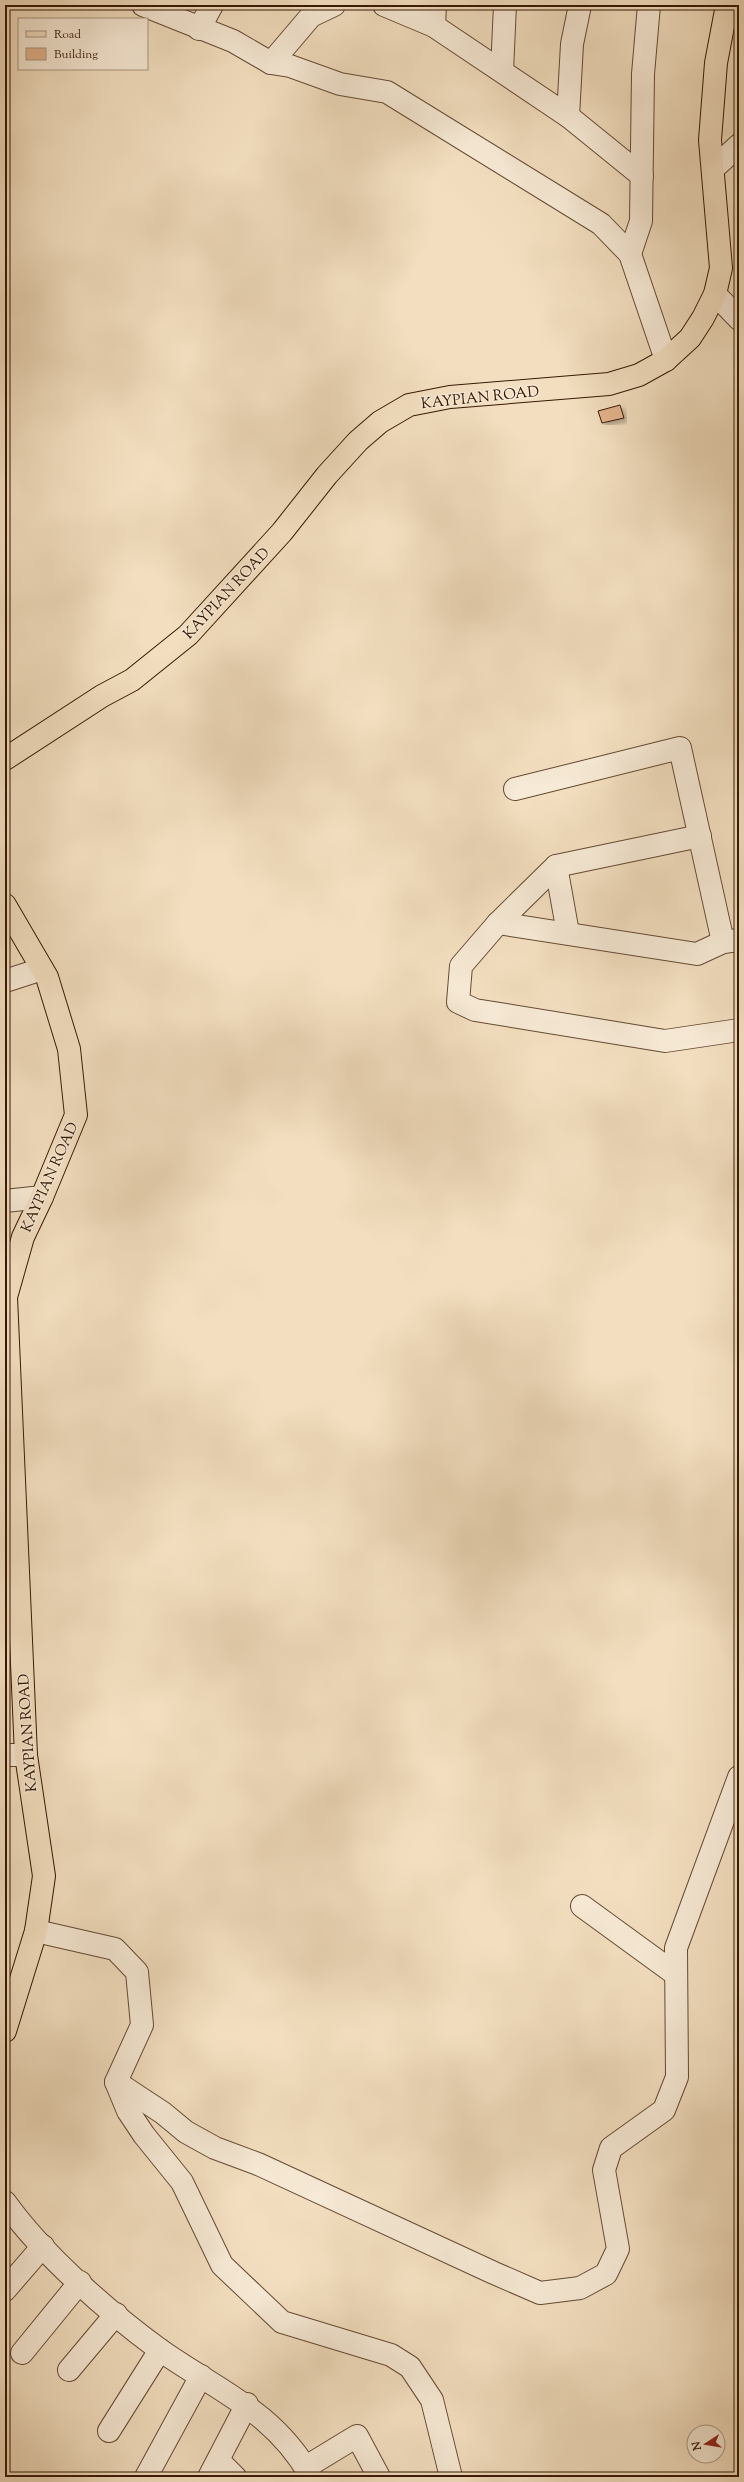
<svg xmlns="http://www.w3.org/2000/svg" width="744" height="2482" viewBox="0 0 744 2482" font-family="'Sorts Mill Goudy',serif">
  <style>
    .building { fill: #e5b48d; stroke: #371805; filter: url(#shadow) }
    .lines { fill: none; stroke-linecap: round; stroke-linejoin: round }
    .minor-casing { stroke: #664a34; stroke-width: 24 }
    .major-casing { stroke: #371805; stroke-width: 24 }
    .minor { stroke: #f7ead6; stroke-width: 22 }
    .major { stroke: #f3dfc0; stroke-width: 22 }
    .labels { text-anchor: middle; stroke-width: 3; stroke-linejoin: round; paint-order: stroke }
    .street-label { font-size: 15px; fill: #371805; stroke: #f7ead6 }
  </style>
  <defs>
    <filter id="shadow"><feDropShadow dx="3.5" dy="3.5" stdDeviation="2" flood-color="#0004"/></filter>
  </defs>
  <rect width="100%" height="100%" fill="#f3dfc0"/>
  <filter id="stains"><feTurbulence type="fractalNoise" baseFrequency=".005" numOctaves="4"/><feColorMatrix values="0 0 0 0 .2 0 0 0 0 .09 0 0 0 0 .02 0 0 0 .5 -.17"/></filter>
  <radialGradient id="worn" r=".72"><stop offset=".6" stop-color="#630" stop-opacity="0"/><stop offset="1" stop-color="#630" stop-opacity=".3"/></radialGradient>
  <polygon class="building" points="620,405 624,418 602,423 598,411"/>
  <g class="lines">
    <defs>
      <g id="minor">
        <polyline points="143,5 233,41 271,63 290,66 340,84 387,92 601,224 630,254 666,360"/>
        <polyline points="384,5 434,26 568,116 572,44 580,5"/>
        <polyline points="434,26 435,5"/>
        <polyline points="199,29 212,5"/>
        <polyline points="271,63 311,16 334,5"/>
        <polyline points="502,71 505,5"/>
        <polyline points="568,116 642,176"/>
        <polyline points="713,169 739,145"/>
        <polyline points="630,254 641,221 643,74 649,5"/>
        <polyline points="715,294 739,319"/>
        <polyline points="515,789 680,748 723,942"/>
        <polyline points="700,836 556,866 498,923 461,966 458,1002 475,1010 665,1041 739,1030"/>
        <polyline points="556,866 568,933"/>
        <polyline points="498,923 697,954 723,942 739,940"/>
        <polyline points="5,981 42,969"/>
        <polyline points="5,1201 42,1197"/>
        <polyline points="5,1755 26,1755"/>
        <polyline points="582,1906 674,1973"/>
        <polyline points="36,1931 115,1949 137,1972 142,2025 116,2082 128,2111 144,2135 182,2182 222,2265 282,2322 391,2355 410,2367 432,2400 451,2477"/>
        <polyline points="116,2082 163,2113 186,2132 215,2148 258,2164 494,2273 540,2293 580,2288 606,2274 618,2249 604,2170 611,2148 664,2110 677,2077 676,1948 739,1777"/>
        <path d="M5 2202C42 2254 108 2312 160 2350 218 2391 274 2411 311 2477"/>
        <polyline points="5,2290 43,2246"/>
        <polyline points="22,2353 80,2282"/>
        <polyline points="69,2370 116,2314"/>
        <polyline points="109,2431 160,2350"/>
        <polyline points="219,2461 235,2477"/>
        <polyline points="306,2467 357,2436 379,2477"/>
        <polyline points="146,2477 201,2376"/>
        <polyline points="209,2477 247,2404"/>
      </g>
      <g id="major">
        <polyline points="5,759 102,696 132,680 188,635 282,532 327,475 358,441 380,422 409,405 450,397 609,384 639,375 666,360 690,338 703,318 715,294 721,268 710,140 716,63 727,5"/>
        <polyline points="5,905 47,977 69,1049 76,1115 42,1197 23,1237 6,1297 26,1755 44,1876 36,1931 5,2031"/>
      </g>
    </defs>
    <use href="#minor" class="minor-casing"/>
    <use href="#major" class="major-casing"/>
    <use href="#minor" class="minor"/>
    <use href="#major" class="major"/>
  </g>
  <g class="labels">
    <g class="street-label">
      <text transform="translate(480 397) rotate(-6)" y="5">KAYPIAN ROAD</text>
      <text transform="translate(226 593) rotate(-47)" y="5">KAYPIAN ROAD</text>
      <text transform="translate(49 1177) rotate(-66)" y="5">KAYPIAN ROAD</text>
      <text transform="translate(27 1733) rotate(-94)" y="5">KAYPIAN ROAD</text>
    </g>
  </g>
  <rect width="744" height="2482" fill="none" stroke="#f3dfc0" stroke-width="20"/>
  <rect x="6" y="6" width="732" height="2470" fill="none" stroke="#371805" stroke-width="2"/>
  <rect x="10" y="10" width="724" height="2462" fill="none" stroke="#371805"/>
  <rect x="18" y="18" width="130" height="52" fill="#f7ead6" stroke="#aa9682"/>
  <rect x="26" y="31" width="20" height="6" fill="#f3dfc0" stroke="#aa9682"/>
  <text x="54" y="38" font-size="12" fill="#371805">Road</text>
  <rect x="26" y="48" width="20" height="12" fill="#e5b48d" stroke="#aa9682"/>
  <text x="54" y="58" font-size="12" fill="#371805">Building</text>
  <g transform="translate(706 2444) rotate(258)"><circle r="19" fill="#f7ead6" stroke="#aa9682"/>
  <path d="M0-3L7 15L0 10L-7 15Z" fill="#8f2418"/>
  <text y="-6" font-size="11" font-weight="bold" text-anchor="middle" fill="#371805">N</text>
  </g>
  <rect width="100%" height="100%" filter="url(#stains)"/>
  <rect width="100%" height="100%" fill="url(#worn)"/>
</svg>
